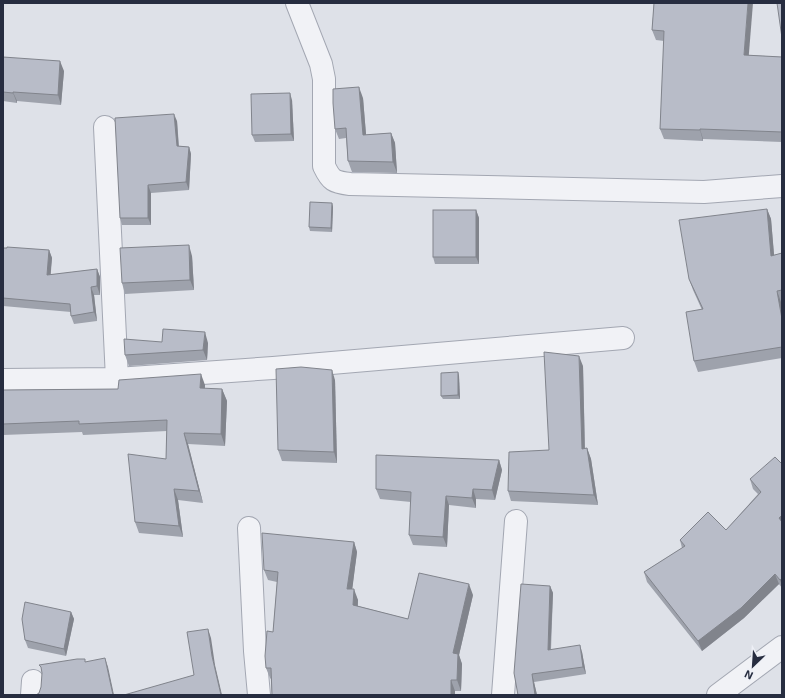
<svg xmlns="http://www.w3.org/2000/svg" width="785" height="698" viewBox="0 0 785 698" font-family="'Exo 2',sans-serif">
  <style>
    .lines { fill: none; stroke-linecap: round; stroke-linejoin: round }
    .minor-casing { stroke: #a3a7b2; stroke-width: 24 }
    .minor { stroke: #f1f2f6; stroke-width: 22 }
    .wall { fill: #9ea2ac }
    .shaded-wall { fill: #81848c }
    .building { fill: #b8bcc8; stroke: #81848c }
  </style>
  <rect width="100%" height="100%" fill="#dee1e8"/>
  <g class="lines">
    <defs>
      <g id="minor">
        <path d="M297 3 321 64 324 79V166C331 181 334 182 350 184L704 192 782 186"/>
        <polyline points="105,127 117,379"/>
        <polyline points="3,380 117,379 273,368 623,338"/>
        <polyline points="249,528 255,651 259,695"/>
        <polyline points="32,695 33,681"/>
        <polyline points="503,695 516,521"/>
        <polyline points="718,695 782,647"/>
      </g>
    </defs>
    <use href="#minor" class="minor-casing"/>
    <use href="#minor" class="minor"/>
  </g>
  <g class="wall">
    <polygon points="654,3 749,55 782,57 782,142 703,139 703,141 664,139 660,129 664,41 656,40 652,30"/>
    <polygon points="3,57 64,71 61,105 17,101 17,103 3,101"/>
    <polygon points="363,98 366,135 391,133 395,143 397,173 352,172 348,161 346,138 339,139 335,129"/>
    <polygon points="292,100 294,141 255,142 252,135"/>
    <polygon points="177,121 179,146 189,147 191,154 189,190 151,193 151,225 122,225 120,218"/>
    <polygon points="332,203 333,207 332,232 310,231 309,227"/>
    <polygon points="767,209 771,219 774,255 782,253 782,302 781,302 782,306 782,358 698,372 694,361 702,310 693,290 689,279"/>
    <polygon points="476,210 479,218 479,264 435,264 433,257"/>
    <polygon points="3,248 49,250 52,258 50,275 97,269 100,277 100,295 94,295 97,321 74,324 71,316 71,312 3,306"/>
    <polygon points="192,256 194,290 125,294 122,283"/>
    <polygon points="162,342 208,343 207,360 129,366 125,355"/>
    <polygon points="583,366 585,448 587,448 591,459 598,505 511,501 508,491 549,450"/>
    <polygon points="458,372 459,376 460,399 443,399 441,396"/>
    <polygon points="335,380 337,463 282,461 278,450"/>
    <polygon points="205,385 205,389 222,389 227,401 225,446 188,444 203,503 178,500 183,537 139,533 135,522 166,459 167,431 83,435 82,432 3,435 3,390 118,389"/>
    <polygon points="499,460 502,470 495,500 476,499 476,508 449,505 447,547 413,545 409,535 411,502 380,499 376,489"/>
    <polygon points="782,464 782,588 779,584 744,618 702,651 647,582 644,572 682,548 680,540 726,530 758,494 753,489 750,479"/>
    <polygon points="354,542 357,552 352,589 358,600 358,606 408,619 473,595 459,655 462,664 461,691 455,691 455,695 272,695 271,679 270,678 266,668 273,632 277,582 268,580 264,570"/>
    <polygon points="550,586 553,593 551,650 582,652 586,674 534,682 537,695 518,695"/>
    <polygon points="71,612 74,619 66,656 28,648 25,640"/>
  </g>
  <g class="shaded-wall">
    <polygon points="748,3 753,3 748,65 744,55"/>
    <polygon points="60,61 64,71 61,105 58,95"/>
    <polygon points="359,87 363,98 367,146 363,135"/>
    <polygon points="13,92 17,101 17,103 13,93"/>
    <polygon points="290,93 292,100 294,141 291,134"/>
    <polygon points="174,114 177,121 179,153 177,146"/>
    <polygon points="700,129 703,139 703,141 700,130"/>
    <polygon points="391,133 395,143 397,173 393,162"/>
    <polygon points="189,147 191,154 189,190 186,182"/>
    <polygon points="148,185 151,193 151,225 148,218"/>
    <polygon points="332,203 333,207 332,232 331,228"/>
    <polygon points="767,209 771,219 775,266 771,256"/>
    <polygon points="476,210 479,218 479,264 476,257"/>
    <polygon points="189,245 192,256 194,290 190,280"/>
    <polygon points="49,250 52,258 50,283 47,275"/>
    <polygon points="97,269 100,277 100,295 97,286"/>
    <polygon points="91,287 94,295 97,321 94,312"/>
    <polygon points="777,291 781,302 782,306 782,319"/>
    <polygon points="205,332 208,343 207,360 203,350"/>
    <polygon points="579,356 583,366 585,459 582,449"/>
    <polygon points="332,370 335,380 337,463 334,452"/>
    <polygon points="458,372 459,376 460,399 458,395"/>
    <polygon points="201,374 205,385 204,400 200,388"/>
    <polygon points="222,389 227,401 225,446 221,434"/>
    <polygon points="184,433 188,444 203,503 199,491"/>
    <polygon points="587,448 591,459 598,505 594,495"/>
    <polygon points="499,460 502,470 495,500 492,490"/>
    <polygon points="174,489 178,500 183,537 179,526"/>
    <polygon points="473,489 476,499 476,508 472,498"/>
    <polygon points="446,496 449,505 447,547 443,537"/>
    <polygon points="782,515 782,527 779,518"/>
    <polygon points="354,542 357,552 351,599 347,589"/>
    <polygon points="775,574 779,584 744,618 702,651 698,641"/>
    <polygon points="782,578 782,586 780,580"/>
    <polygon points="469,584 473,595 459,655 462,664 461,691 457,680 453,653"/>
    <polygon points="550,586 553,593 550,657 548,650"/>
    <polygon points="354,589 358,600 357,616 353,605"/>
    <polygon points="71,612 74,619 66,656 64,649"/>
    <polygon points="208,629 211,638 215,665 222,695 221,695 212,656"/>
    <polygon points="580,645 582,652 586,674 583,667"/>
    <polygon points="105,658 108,667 114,695 113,695"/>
    <polygon points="532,674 534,682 537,695 535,695"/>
    <polygon points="451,680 455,691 455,695 451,695"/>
  </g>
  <g class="building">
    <polygon points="654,3 748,3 744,55 782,57 782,132 700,129 700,130 660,129 664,31 652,30"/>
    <polygon points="777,3 782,3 782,38"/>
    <polygon points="3,57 60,61 58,95 13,92 13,93 3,92"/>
    <polygon points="359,87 363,135 391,133 393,162 348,161 346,128 335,129 333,103 333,89"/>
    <polygon points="290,93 291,134 252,135 251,94"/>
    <polygon points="174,114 177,146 189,147 186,182 148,185 148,218 120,218 115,118"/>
    <polygon points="310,202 332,203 331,228 309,227"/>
    <polygon points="767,209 771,256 782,253 782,290 777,291 782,319 782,347 694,361 686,312 703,309 689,279 679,220"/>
    <rect x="433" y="210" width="43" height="47"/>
    <polygon points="189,245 190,280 122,283 120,248"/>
    <polygon points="7,247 49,250 47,275 97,269 97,286 91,287 94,312 71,316 70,304 3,298 3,248 7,248"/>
    <polygon points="163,329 205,332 203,350 125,355 124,339 162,342"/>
    <polygon points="544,352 579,356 582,449 587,448 594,495 508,491 509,452 549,450"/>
    <polygon points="301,367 332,370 334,452 278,450 276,369"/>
    <polygon points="458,372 458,395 441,396 441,373"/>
    <polygon points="201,374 200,388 222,389 221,434 184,433 199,491 174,489 179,526 135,522 128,454 166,459 167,420 79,424 79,421 3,424 3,390 118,389 119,380"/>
    <polygon points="376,455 499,460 492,490 473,489 472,498 446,496 443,537 409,535 411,492 376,489"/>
    <polygon points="775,457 782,464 782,515 779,518 782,522 782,578 780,580 775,574 741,608 698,641 644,572 685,546 680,540 708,512 726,530 761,492 750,479"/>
    <polygon points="262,533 354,542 347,589 354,589 353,605 408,619 419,573 469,584 453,653 458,654 457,680 451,680 451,695 272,695 271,668 266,668 265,656 267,631 273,632 278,572 264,570"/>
    <polygon points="521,584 550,586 548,650 580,645 583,667 532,674 535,695 518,695 514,673"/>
    <polygon points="25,602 71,612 64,649 25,640 22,619"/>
    <polygon points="208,629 212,656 221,695 124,695 194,675 187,632"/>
    <polygon points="105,658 113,695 36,695 39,693 41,687 42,673 41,667 39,665 77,659 85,659 85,662"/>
  </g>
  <rect width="785" height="698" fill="none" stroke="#272d40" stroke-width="8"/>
  <g transform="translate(753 666) rotate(205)" stroke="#eef0f6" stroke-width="3" paint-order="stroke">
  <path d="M0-3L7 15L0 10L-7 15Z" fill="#272d40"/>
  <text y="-6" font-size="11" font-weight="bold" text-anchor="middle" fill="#272d40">N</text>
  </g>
</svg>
